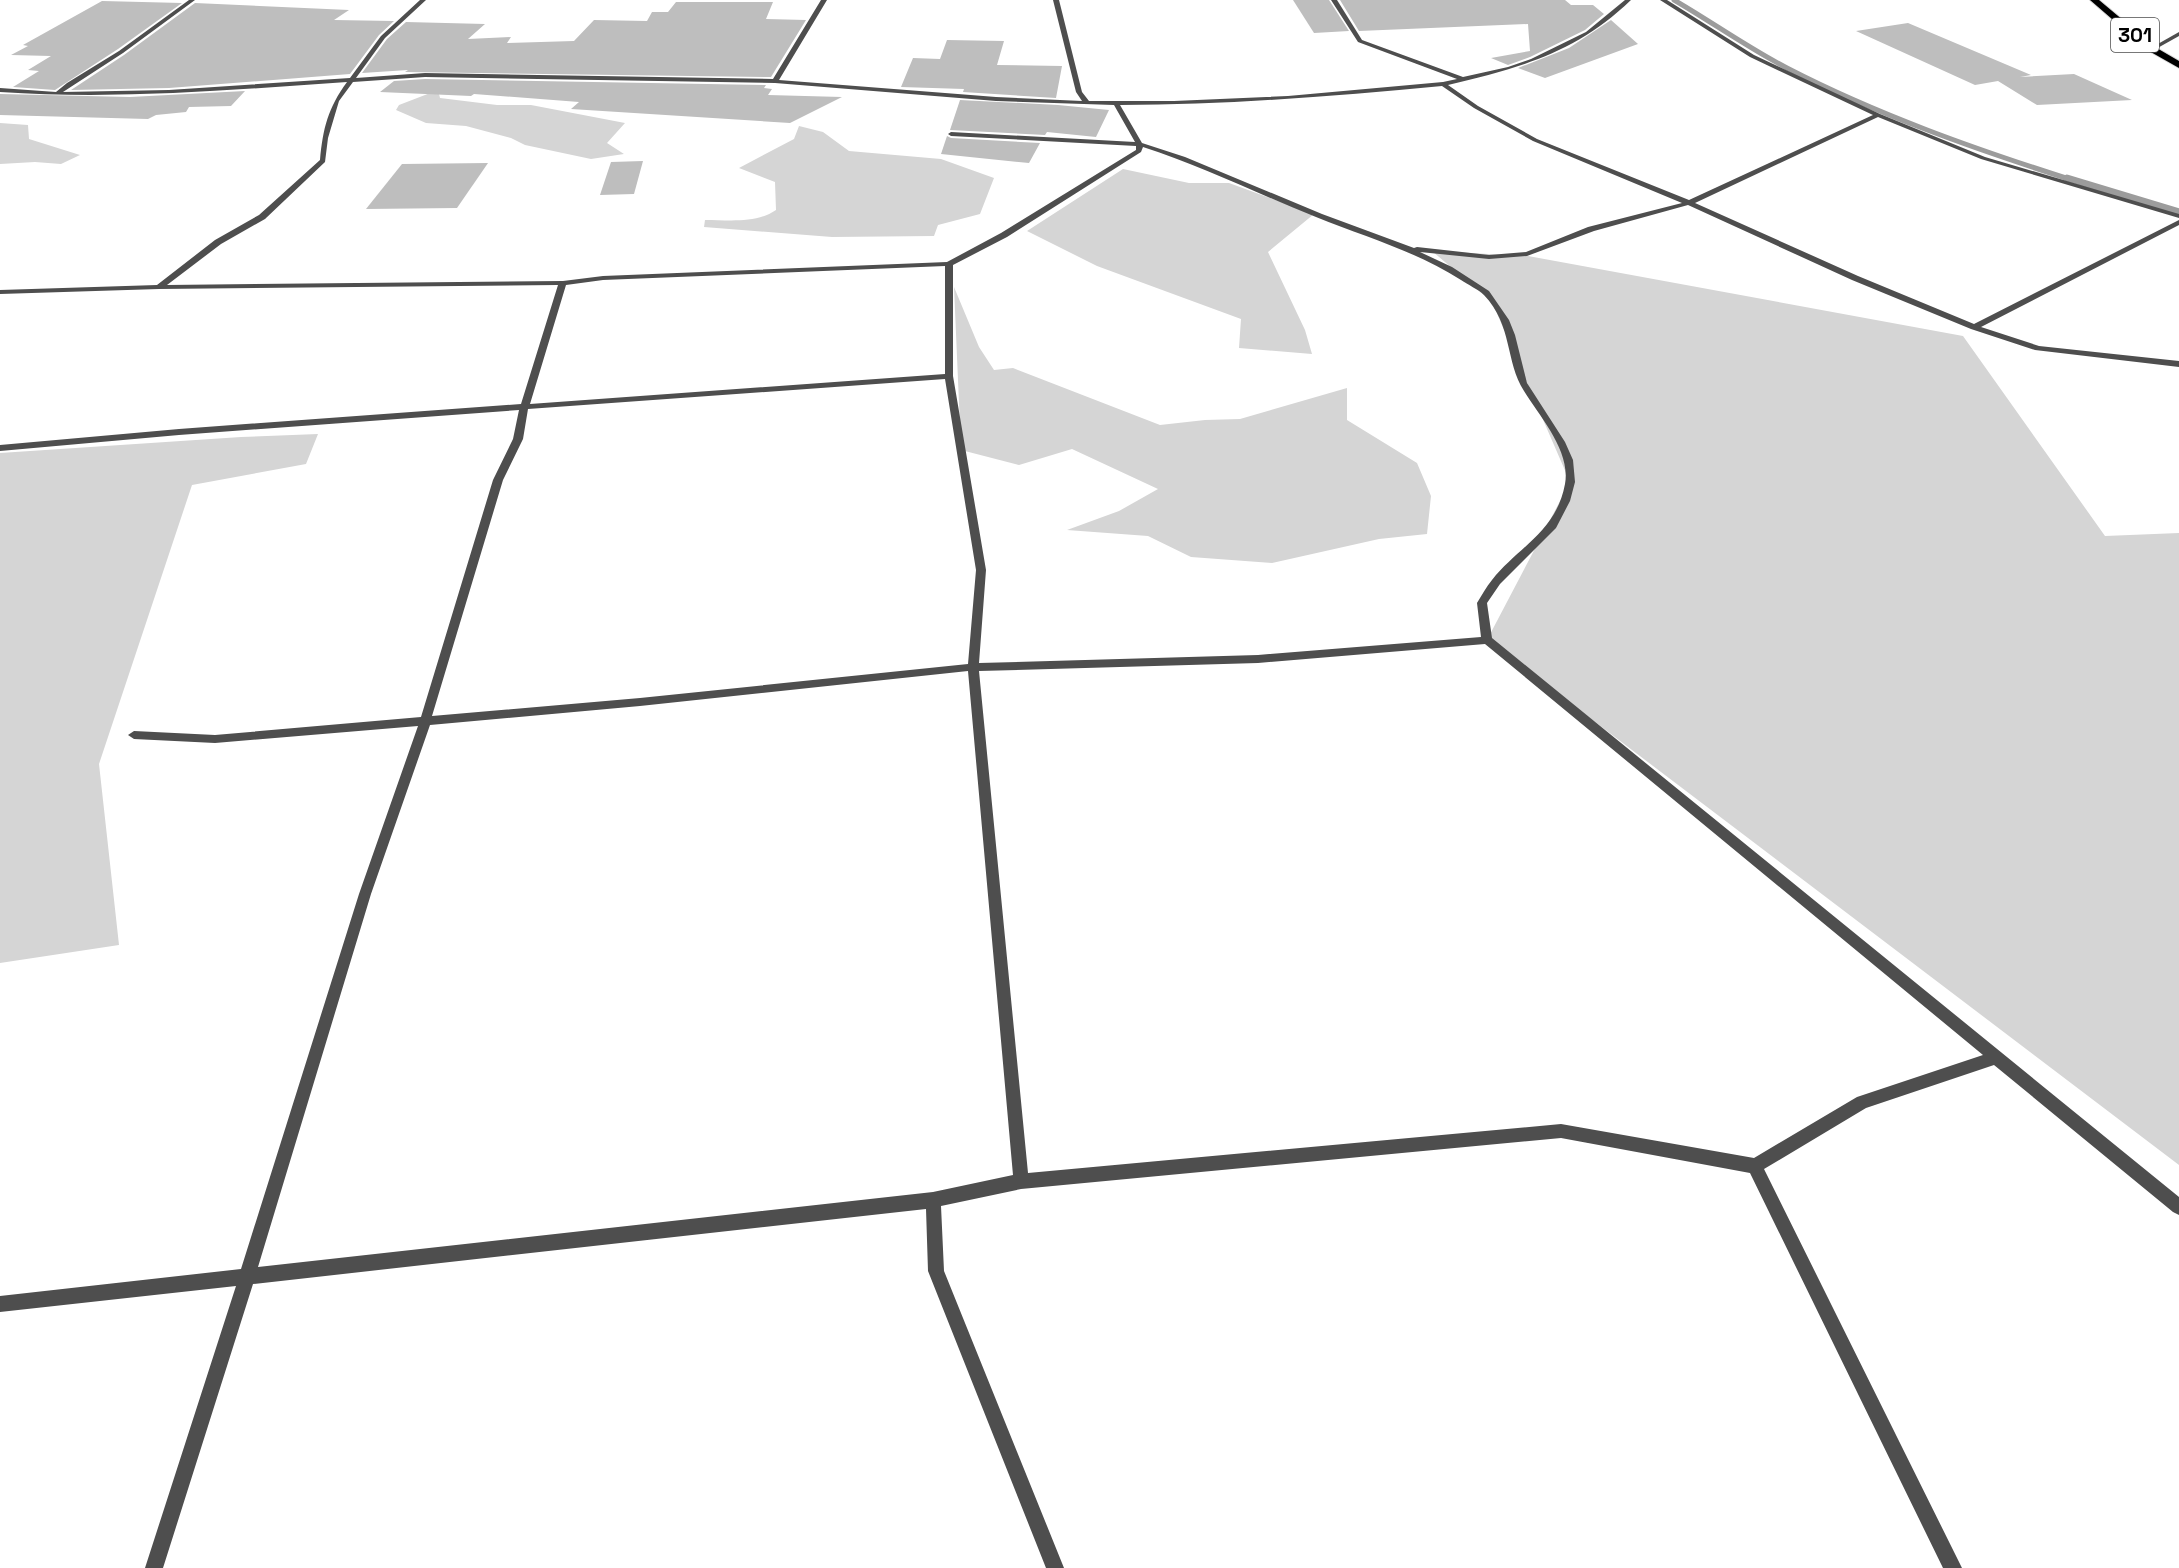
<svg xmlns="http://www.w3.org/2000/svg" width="2179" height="1568" viewBox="0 0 2179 1568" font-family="'Space Grotesk',sans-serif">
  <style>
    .green { fill: #d5d5d5 }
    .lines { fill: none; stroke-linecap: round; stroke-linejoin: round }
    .stream-far1 { stroke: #9c9c9c; stroke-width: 5 }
    .stream { stroke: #9c9c9c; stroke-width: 7 }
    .building { fill: #bebebe }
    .highway-casing { stroke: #dbdbdb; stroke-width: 2 }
    .street { fill: #4e4e4e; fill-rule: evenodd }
    .highway { fill: #000; fill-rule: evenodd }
    .labels { text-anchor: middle; stroke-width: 4.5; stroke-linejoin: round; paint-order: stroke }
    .shield { fill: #fff; stroke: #4c4c4c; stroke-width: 1.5 }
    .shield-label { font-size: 20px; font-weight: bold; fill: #000 }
  </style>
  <rect width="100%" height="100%" fill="#fff"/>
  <g class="green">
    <polygon points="438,90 440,98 497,105 531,105 625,123 607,143 624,154 591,159 525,145 511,138 466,126 426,123 396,110 399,105"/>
    <polygon points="0,123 28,125 29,139 80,155 61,164 35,162 0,164"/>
    <path d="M799 126 823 132 849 151 941 159 994 178 980 214 938 225 934 236 832 237 704 227 705 220C728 220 756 224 776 210L775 182 739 168 794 139Z"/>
    <polygon points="1123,169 1189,183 1229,183 1314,214 1268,252 1305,330 1312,354 1239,348 1241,319 1097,266 1027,231"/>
    <polygon points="1432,251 1528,256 1963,336 2105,536 2179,533 2179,1165 1487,640 1570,482 1492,302"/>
    <polygon points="954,287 979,347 994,370 1013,368 1160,425 1205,420 1240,419 1347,388 1347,420 1417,463 1431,496 1427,534 1379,539 1272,563 1191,557 1148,536 1067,530 1119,511 1158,489 1072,449 1019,465 961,450"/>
    <polygon points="318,434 306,464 192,485 99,764 119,945 0,963 0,453 241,437"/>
  </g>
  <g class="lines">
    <path class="stream-far1" d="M1674 0C1712 22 1748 48 1787 68 1878 115 1975 149 2072 180"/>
    <polyline class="stream" points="2067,178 2179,212"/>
  </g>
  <g class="building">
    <polygon points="1293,0 1329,0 1349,31 1314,33"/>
    <polygon points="1340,0 1565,0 1571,5 1593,5 1604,14 1585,30 1530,57 1508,65 1491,58 1530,51 1528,24 1359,31"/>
    <polygon points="102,1 182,3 118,49 55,90 13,87 39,71 28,70 51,56 11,55 28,46 23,45"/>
    <polygon points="676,2 773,2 766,19 806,20 771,77 405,72 408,70 362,73 387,39 406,22 485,24 468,39 511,37 507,43 574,41 594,20 647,21 652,12 668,12"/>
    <polygon points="195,3 349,10 334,20 394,21 379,35 350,74 169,88 71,90 124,55"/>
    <polygon points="1611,20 1638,44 1545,78 1518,68 1569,48"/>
    <polygon points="1908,23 2031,75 2020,77 2074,74 2132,100 2037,105 1998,81 1975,85 1856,31"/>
    <polygon points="947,40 1004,41 997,65 1062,66 1056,98 963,92 964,89 901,87 913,58 940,59"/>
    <polygon points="425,79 766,85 764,88 772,89 768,95 842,97 790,123 571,109 579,102 474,94 471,96 380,92 394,81"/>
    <polygon points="245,91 231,106 189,107 186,112 156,115 148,119 0,115 0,94 130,97"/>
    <polygon points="960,100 1058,105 1109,110 1096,137 1047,132 1045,135 950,130"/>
    <polygon points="947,136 951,138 1040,143 1029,163 941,154"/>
    <polygon points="643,161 634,194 600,195 611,162"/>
    <polygon points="488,163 457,208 366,209 402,164"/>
  </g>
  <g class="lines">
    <defs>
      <polygon id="highway" points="2090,0 2099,0 2155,47 2179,61 2179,68 2149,51"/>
    </defs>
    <use href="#highway" class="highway-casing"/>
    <g class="street">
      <path d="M189 0H195L123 53 63 92 169 90 350 78 381 36 420 0H426L385 38 356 78 425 73 773 79 821 0H827L779 80 996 97 1082 101 1076 92 1053 0H1059L1082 92 1089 101H1174L1288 96 1443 82 1457 79 1358 42 1331 0H1337L1362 40 1463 77 1508 67 1531 59 1586 32 1625 0H1631C1576 53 1519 68 1448 85L1478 106 1537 139 1689 200 1873 115 1750 57 1660 0H1667L1754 55 1880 114 1985 157 2179 214V218L1981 159 1878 117 1695 203 1858 276 1974 324 2179 220V225L1981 327 2039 346 2179 361V367L2035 350 1971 329 1852 280 1688 205 1594 231 1527 256 1489 259 1420 252 1452 267 1489 291 1509 320 1515 335 1527 383 1565 442 1573 460 1575 482 1570 501 1556 528 1500 584 1487 603 1492 638 2179 1197V1215L2173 1212 1994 1065 1866 1108 1764 1169 1962 1568H1943L1750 1173 1561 1138 1021 1189 941 1206 944 1271 1064 1568H1046L928 1271 926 1209 253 1284 163 1568H145L236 1286 0 1312V1296L241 1269 359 894 418 726 215 743 134 739 128 735 134 731 215 735 421 717 493 480 513 439 519 410 179 435 0 451V445L179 429 521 404 558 285 159 289 0 294V290L157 285 215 240 259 215 320 160C323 128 328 108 347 82 231 90 116 100 0 92V88L56 92 67 83 119 51ZM425 77 775 83 996 101 1114 105 1135 142 951 132 948 134 951 136 1136 146V150L1001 233 947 262 603 276 563 281 167 285 221 244 265 219 325 162 328 138 339 101 353 82ZM1442 86 1474 108 1533 141 1682 203 1588 227 1526 252 1489 255 1417 247 1414 248 1322 214 1185 157 1142 143 1120 105C1228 105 1335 96 1442 86ZM1143 147C1202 166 1258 194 1316 217 1365 237 1416 251 1461 280 1468 285 1478 289 1484 295 1513 326 1505 361 1524 391 1540 417 1571 451 1565 484 1556 532 1519 546 1492 580 1486 587 1482 595 1477 603L1481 637 1258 655 979 663 986 570 953 376V265L1007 237 1141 152ZM945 266V374L530 404 566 285 603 280ZM945 379 976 570 968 664 640 698 432 716 503 480 523 439 528 409ZM1485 644 1983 1055 1857 1097 1754 1158 1561 1124 1028 1173 979 671 1258 663ZM968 671 1013 1175 933 1192 258 1267 371 894 430 725 640 706Z"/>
      <polygon points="2179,32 2179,36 2154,50 2149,49"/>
    </g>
    <use href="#highway" class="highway"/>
  </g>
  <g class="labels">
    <rect class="shield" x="2111" y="18" width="48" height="34" rx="4.5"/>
    <g class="shield-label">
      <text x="2135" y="42">301</text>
    </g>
  </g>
</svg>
